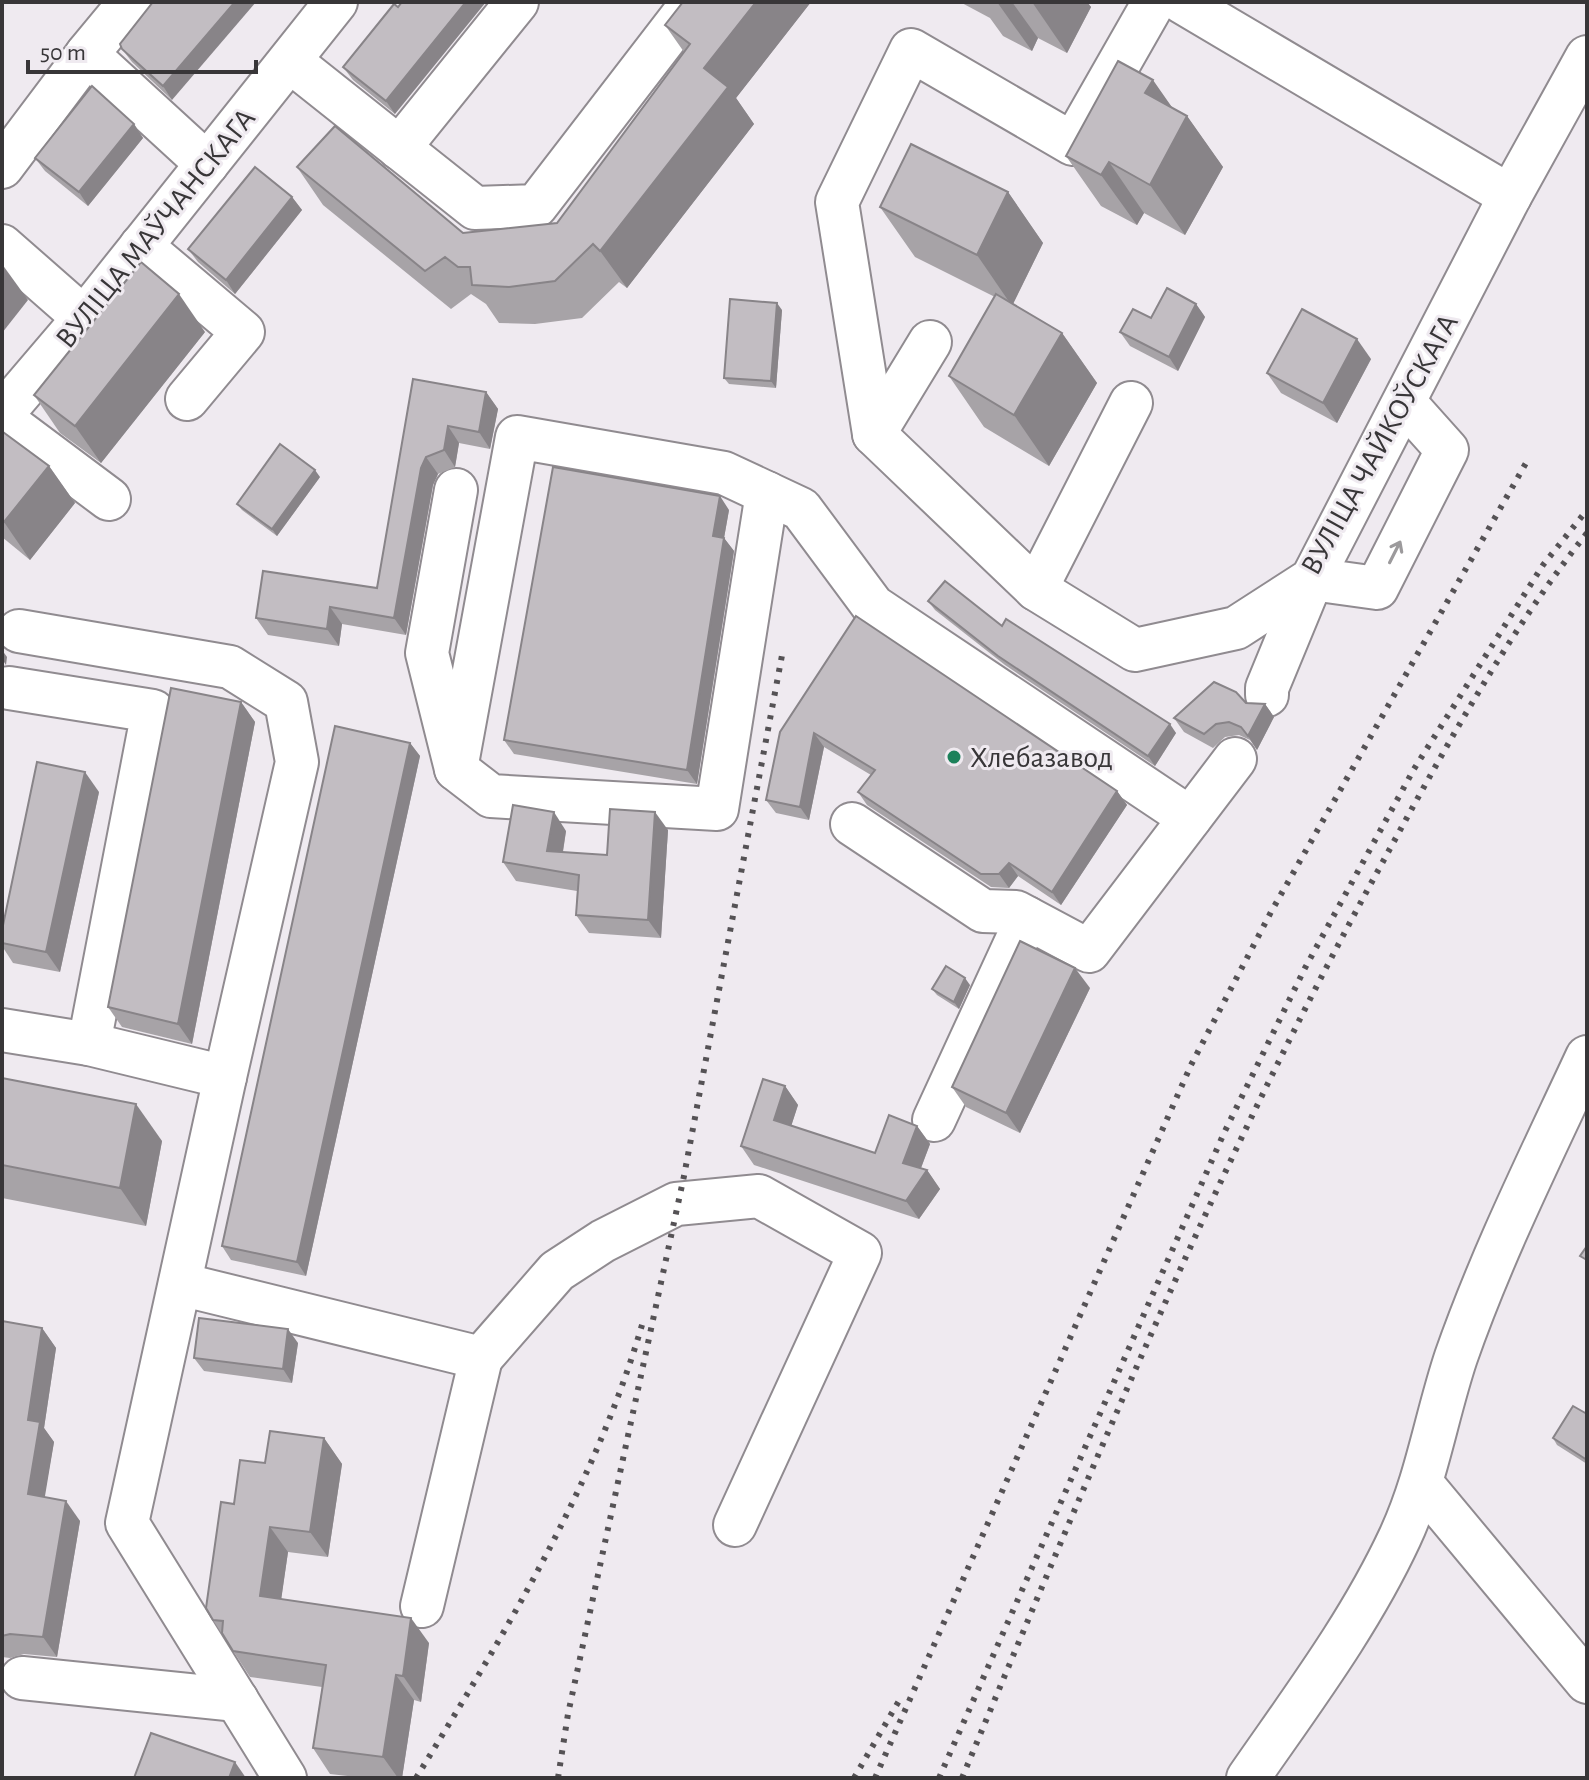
<svg xmlns="http://www.w3.org/2000/svg" width="1589" height="1780" viewBox="0 0 1589 1780" font-family="'Alegreya Sans',sans-serif">
  <style>
    .lines { fill: none; stroke-linecap: round; stroke-linejoin: round }
    .minor-casing { stroke: #908b90; stroke-width: 46 }
    .minor { stroke: #fff; stroke-width: 42 }
    .rail { stroke: #555255; stroke-width: 6; stroke-dasharray: 4 8; stroke-linecap: butt }
    .wall { fill: #a7a3a7 }
    .shaded-wall { fill: #888488 }
    .building { fill: #c2bdc2; stroke: #888488; stroke-width: 2 }
    .oneway { stroke: #9c9a9c }
    .poi-dot { fill: #1c815a; stroke: #efeaf0; stroke-width: 3 }
    .labels { text-anchor: middle; stroke-width: 6; stroke-linejoin: round; paint-order: stroke }
    .street-label { font-size: 30px; fill: #383638; stroke: #efeaf0 }
    .poi-label { font-size: 30px; fill: #383638; stroke: #efeaf0; text-anchor: start }
  </style>
  <rect width="100%" height="100%" fill="#efeaf0"/>
  <g class="lines">
    <defs>
      <g id="minor">
        <polyline points="1154,2 1073,144 911,50 837,202 874,434 1036,589 1135,650 1236,628 1312,579 1510,196 1587,57"/>
        <polyline points="1182,2 1510,196"/>
        <polyline points="87,54 130,2"/>
        <polyline points="290,61 475,208 536,206 693,2"/>
        <polyline points="399,148 517,2"/>
        <polyline points="2,167 87,54 207,164"/>
        <polyline points="2,246 84,318"/>
        <polyline points="141,246 243,332 187,399"/>
        <polyline points="2,414 84,318 336,2"/>
        <polyline points="2,419 109,499"/>
        <polyline points="874,434 930,342"/>
        <polyline points="456,490 427,653 456,769 517,437 724,473 801,509 873,606 1190,818"/>
        <polyline points="1036,589 1131,403"/>
        <polyline points="19,631 230,667 286,702 297,762 225,1077 89,1044"/>
        <polyline points="1267,695 1267,688 1312,579 1377,588 1447,450 1405,403"/>
        <polyline points="456,769 491,796 717,809 767,493"/>
        <polyline points="852,824 983,911 1016,912 1089,951 1235,759"/>
        <polyline points="2,1030 89,1044 153,711 9,688"/>
        <polyline points="225,1077 127,1523 285,1778"/>
        <polyline points="934,1120 1027,918"/>
        <polyline points="180,1284 481,1358 557,1271 603,1241 676,1204 759,1196 860,1253 735,1525"/>
        <polyline points="1422,1484 1587,1682"/>
        <polyline points="422,1606 481,1358"/>
        <polyline points="22,1678 237,1700"/>
        <path d="M1248 1778C1302 1700 1360 1623 1400 1537 1427 1479 1436 1417 1456 1357 1492 1254 1541 1156 1587 1057"/>
      </g>
    </defs>
    <use href="#minor" class="minor-casing"/>
    <use href="#minor" class="minor"/>
    <g class="rail">
      <path d="M416 1778C505 1633 597 1483 644 1318"/>
      <polyline points="558,1778 568,1714 684,1176 783,650"/>
      <polyline points="854,1778 900,1699"/>
      <polyline points="875,1778 1191,1065 1271,912 1526,463"/>
      <polyline points="939,1778 1224,1133 1305,968 1414,769 1543,565 1587,510"/>
      <path d="M962 1778C1091 1469 1219 1160 1380 867 1441 755 1508 632 1587 533"/>
    </g>
  </g>
  <g class="wall">
    <polygon points="153,2 172,100 132,62 122,49"/>
    <polygon points="683,2 811,2 736,98 754,124 627,288 619,282 582,318 535,324 499,323 486,304 471,294 451,309 323,205 297,167 463,233 557,223 684,52 665,25"/>
    <polygon points="960,2 1087,2 1091,7 1067,53 1038,38 1032,51 1003,36 990,18"/>
    <polygon points="394,4 395,114 353,80 343,67"/>
    <polygon points="1172,108 1187,116 1223,167 1185,235 1144,213 1137,225 1101,206 1066,156"/>
    <polygon points="134,124 143,138 88,206 45,171 35,158"/>
    <polygon points="1008,192 1043,243 1013,304 1062,333 1097,383 1049,466 984,427 949,376 995,297 915,257 880,207"/>
    <polygon points="292,197 302,210 235,294 198,262 188,249"/>
    <polygon points="1196,304 1205,317 1178,371 1130,346 1120,332 1151,318"/>
    <polygon points="782,310 776,388 729,384 724,378"/>
    <polygon points="205,332 101,463 60,433 34,395"/>
    <polygon points="1371,359 1337,423 1281,393 1267,373"/>
    <polygon points="413,379 486,392 498,409 490,449 459,443 455,467 438,474 433,485 406,635 342,624 339,646 268,635 256,618 377,588"/>
    <polygon points="2,434 49,466 75,503 30,560 2,537"/>
    <polygon points="320,477 277,536 242,510 237,504"/>
    <polygon points="729,510 724,538 734,551 697,784 514,754 504,740"/>
    <polygon points="928,601 1002,626 1176,733 1155,766 1005,665 935,610"/>
    <polygon points="856,616 1117,791 1127,805 1061,905 1018,876 1009,888 991,887 867,805 858,792 871,775 824,747 809,820 776,813 766,800"/>
    <polygon points="241,702 255,722 192,1044 122,1027 108,1007"/>
    <polygon points="1246,703 1265,704 1274,717 1257,750 1250,740 1239,735 1225,737 1213,748 1184,732 1174,718"/>
    <polygon points="410,743 420,756 306,1276 231,1260 222,1246"/>
    <polygon points="99,792 60,972 13,963 2,946 2,943"/>
    <polygon points="668,830 661,938 589,933 576,915 577,891 516,881 503,862 566,831 563,852 607,855"/>
    <polygon points="970,985 959,1009 937,995 932,989"/>
    <polygon points="1090,988 1020,1133 966,1107 952,1087"/>
    <polygon points="2,1078 162,1141 146,1226 2,1198"/>
    <polygon points="785,1086 798,1105 791,1126 875,1153 917,1126 930,1144 921,1168 927,1170 940,1189 919,1219 754,1165 741,1146"/>
    <polygon points="2,1321 42,1328 56,1348 44,1428 54,1442 44,1497 80,1521 57,1657 24,1654 10,1658 2,1657"/>
    <polygon points="298,1343 292,1383 204,1371 194,1358"/>
    <polygon points="1587,1414 1587,1464 1557,1445 1553,1438"/>
    <polygon points="324,1438 342,1464 328,1557 288,1552 281,1599 429,1643 421,1702 414,1700 402,1778 365,1778 330,1774 313,1748 322,1687 250,1677 213,1620 234,1504 265,1463"/>
  </g>
  <g class="shaded-wall">
    <polygon points="235,2 256,2 172,100 163,86"/>
    <polygon points="466,2 486,2 395,114 386,101"/>
    <polygon points="756,2 811,2 736,98 754,124 627,288 600,251 704,68"/>
    <polygon points="997,2 1012,2 1038,38 1032,51"/>
    <polygon points="1032,2 1087,2 1091,7 1067,53"/>
    <polygon points="1153,80 1183,123 1187,116 1223,167 1185,235 1150,185 1145,93"/>
    <polygon points="134,124 143,138 88,206 79,192"/>
    <polygon points="1109,162 1144,213 1137,225 1101,175"/>
    <polygon points="1008,192 1043,243 1012,306 977,255"/>
    <polygon points="292,197 302,210 235,294 226,280"/>
    <polygon points="2,264 28,300 2,333"/>
    <polygon points="179,294 205,332 101,463 75,426"/>
    <polygon points="777,303 782,310 776,388 771,381"/>
    <polygon points="1196,304 1205,317 1178,371 1169,357"/>
    <polygon points="1062,333 1097,383 1049,466 1014,415"/>
    <polygon points="1357,339 1371,359 1337,423 1323,403"/>
    <polygon points="486,392 498,409 490,449 479,432"/>
    <polygon points="448,426 459,443 455,467 444,450"/>
    <polygon points="426,457 438,474 433,485 406,635 394,618 421,468"/>
    <polygon points="49,466 75,503 30,560 4,522"/>
    <polygon points="315,470 320,477 277,536 272,529"/>
    <polygon points="720,496 729,510 724,538 734,551 697,784 687,770 713,536"/>
    <polygon points="330,607 342,624 339,646 327,629"/>
    <polygon points="2,650 7,657 6,665 2,659"/>
    <polygon points="241,702 255,722 192,1044 178,1024"/>
    <polygon points="1265,704 1274,717 1257,750 1248,736"/>
    <polygon points="1170,724 1176,733 1155,766 1148,756"/>
    <polygon points="814,733 824,747 809,820 800,807"/>
    <polygon points="410,743 420,756 306,1276 297,1262"/>
    <polygon points="85,772 99,792 60,972 46,952"/>
    <polygon points="1117,791 1127,805 1061,905 1052,892"/>
    <polygon points="554,812 566,831 560,869 547,851"/>
    <polygon points="655,812 668,830 661,938 648,920"/>
    <polygon points="1009,863 1018,876 1009,888 999,874"/>
    <polygon points="1075,968 1090,988 1020,1133 1006,1113"/>
    <polygon points="965,978 970,985 959,1009 954,1002"/>
    <polygon points="785,1086 798,1105 787,1139 774,1120"/>
    <polygon points="136,1104 162,1141 146,1226 120,1188"/>
    <polygon points="917,1126 930,1144 916,1181 903,1163"/>
    <polygon points="927,1170 940,1189 919,1219 906,1201"/>
    <polygon points="42,1328 56,1348 44,1428 54,1442 42,1514 28,1494 28,1420"/>
    <polygon points="288,1329 298,1343 292,1383 283,1369"/>
    <polygon points="324,1438 342,1464 328,1557 310,1532"/>
    <polygon points="66,1501 80,1521 57,1657 43,1637"/>
    <polygon points="270,1527 288,1552 278,1622 260,1596"/>
    <polygon points="411,1618 429,1643 421,1702 403,1676"/>
    <polygon points="396,1675 414,1700 402,1778 398,1778 383,1757"/>
    <polygon points="235,1762 246,1778 229,1778"/>
  </g>
  <g class="building">
    <polygon points="153,2 235,2 163,86 122,49 120,44"/>
    <polygon points="402,2 466,2 386,101 343,67 394,4 398,7"/>
    <polygon points="683,2 756,2 704,68 728,87 600,251 593,244 555,281 509,287 472,285 470,267 458,267 445,257 425,271 297,167 335,126 463,233 557,223 690,44 665,25"/>
    <polygon points="1118,61 1153,80 1145,93 1187,116 1150,185 1109,162 1101,175 1066,156"/>
    <polygon points="92,86 134,124 79,192 35,158"/>
    <polygon points="911,144 1008,192 977,255 880,207"/>
    <polygon points="255,167 292,197 226,280 188,249"/>
    <polygon points="141,262 179,294 75,426 34,395"/>
    <polygon points="1167,288 1196,304 1169,357 1120,332 1133,309 1151,318"/>
    <polygon points="996,294 1062,333 1014,415 949,376"/>
    <polygon points="730,299 777,303 771,381 724,378"/>
    <polygon points="1302,309 1357,339 1323,403 1267,373"/>
    <polygon points="413,379 486,392 479,432 448,426 444,450 426,457 421,468 394,618 330,607 327,629 256,618 263,571 377,588"/>
    <polygon points="3,432 49,466 4,522 2,521 2,434"/>
    <polygon points="280,444 315,470 272,529 237,504"/>
    <polygon points="553,467 720,496 713,536 724,538 687,770 504,740"/>
    <polygon points="945,581 1002,626 1006,619 1170,724 1148,756 998,656 928,601"/>
    <polygon points="856,616 1117,791 1052,892 1009,863 999,874 981,874 858,792 875,770 814,733 800,807 766,800 780,732"/>
    <polygon points="1214,682 1236,692 1246,703 1265,704 1248,736 1241,727 1229,722 1216,724 1204,734 1174,718"/>
    <polygon points="171,688 241,702 178,1024 108,1007"/>
    <polygon points="335,726 410,743 297,1262 222,1246"/>
    <polygon points="37,762 85,772 46,952 2,943 2,930"/>
    <polygon points="513,805 554,812 547,851 607,855 610,809 655,812 648,920 576,915 579,875 503,862"/>
    <polygon points="1020,941 1075,968 1006,1113 952,1087"/>
    <polygon points="946,966 965,978 954,1002 932,989"/>
    <polygon points="2,1078 136,1104 120,1188 2,1165"/>
    <polygon points="763,1079 785,1086 774,1120 875,1153 889,1115 917,1126 903,1163 927,1170 906,1201 741,1146"/>
    <polygon points="1587,1246 1587,1260 1580,1256"/>
    <polygon points="199,1318 288,1329 283,1369 194,1358"/>
    <polygon points="2,1321 42,1328 28,1420 40,1422 28,1494 66,1501 43,1637 10,1634 2,1636"/>
    <polygon points="1573,1406 1587,1414 1587,1460 1553,1438"/>
    <polygon points="270,1431 324,1438 310,1532 270,1527 260,1596 411,1618 403,1676 396,1675 383,1757 313,1748 326,1665 233,1651 222,1633 223,1621 213,1620 206,1608 221,1502 234,1504 240,1460 265,1463"/>
    <polygon points="151,1733 235,1762 229,1778 134,1778"/>
  </g>
  <defs><path id="oneway-shaft" d="M-6 0H5M1.5-3L5.5 0L1.5 3" fill="none" stroke-width="1.6" stroke-linecap="round" stroke-linejoin="round" transform="scale(2)"/></defs>
  <use class="oneway" href="#oneway-shaft" transform="translate(1395 552) rotate(-63)"/>
  <circle class="poi-dot" cx="954" cy="757" r="8"/>
  <g class="labels">
    <g class="street-label">
      <text transform="translate(155 228) rotate(-51)" y="10">ВУЛІЦА МАЎЧАНСКАГА</text>
      <text transform="translate(1379 444) rotate(-61)" y="10">ВУЛІЦА ЧАЙКОЎСКАГА</text>
    </g>
    <g class="poi-label">
      <text x="970" y="767">Хлебазавод</text>
    </g>
  </g>
  <rect width="1589" height="1780" fill="none" stroke="#383638" stroke-width="8"/>
  <path d="M28 60v12h228v-12" fill="none" stroke="#383638" stroke-width="4"/>
  <text x="40" y="60" font-size="24" fill="#383638" stroke="#efeaf0" stroke-width="6" paint-order="stroke">50 m</text>
</svg>
